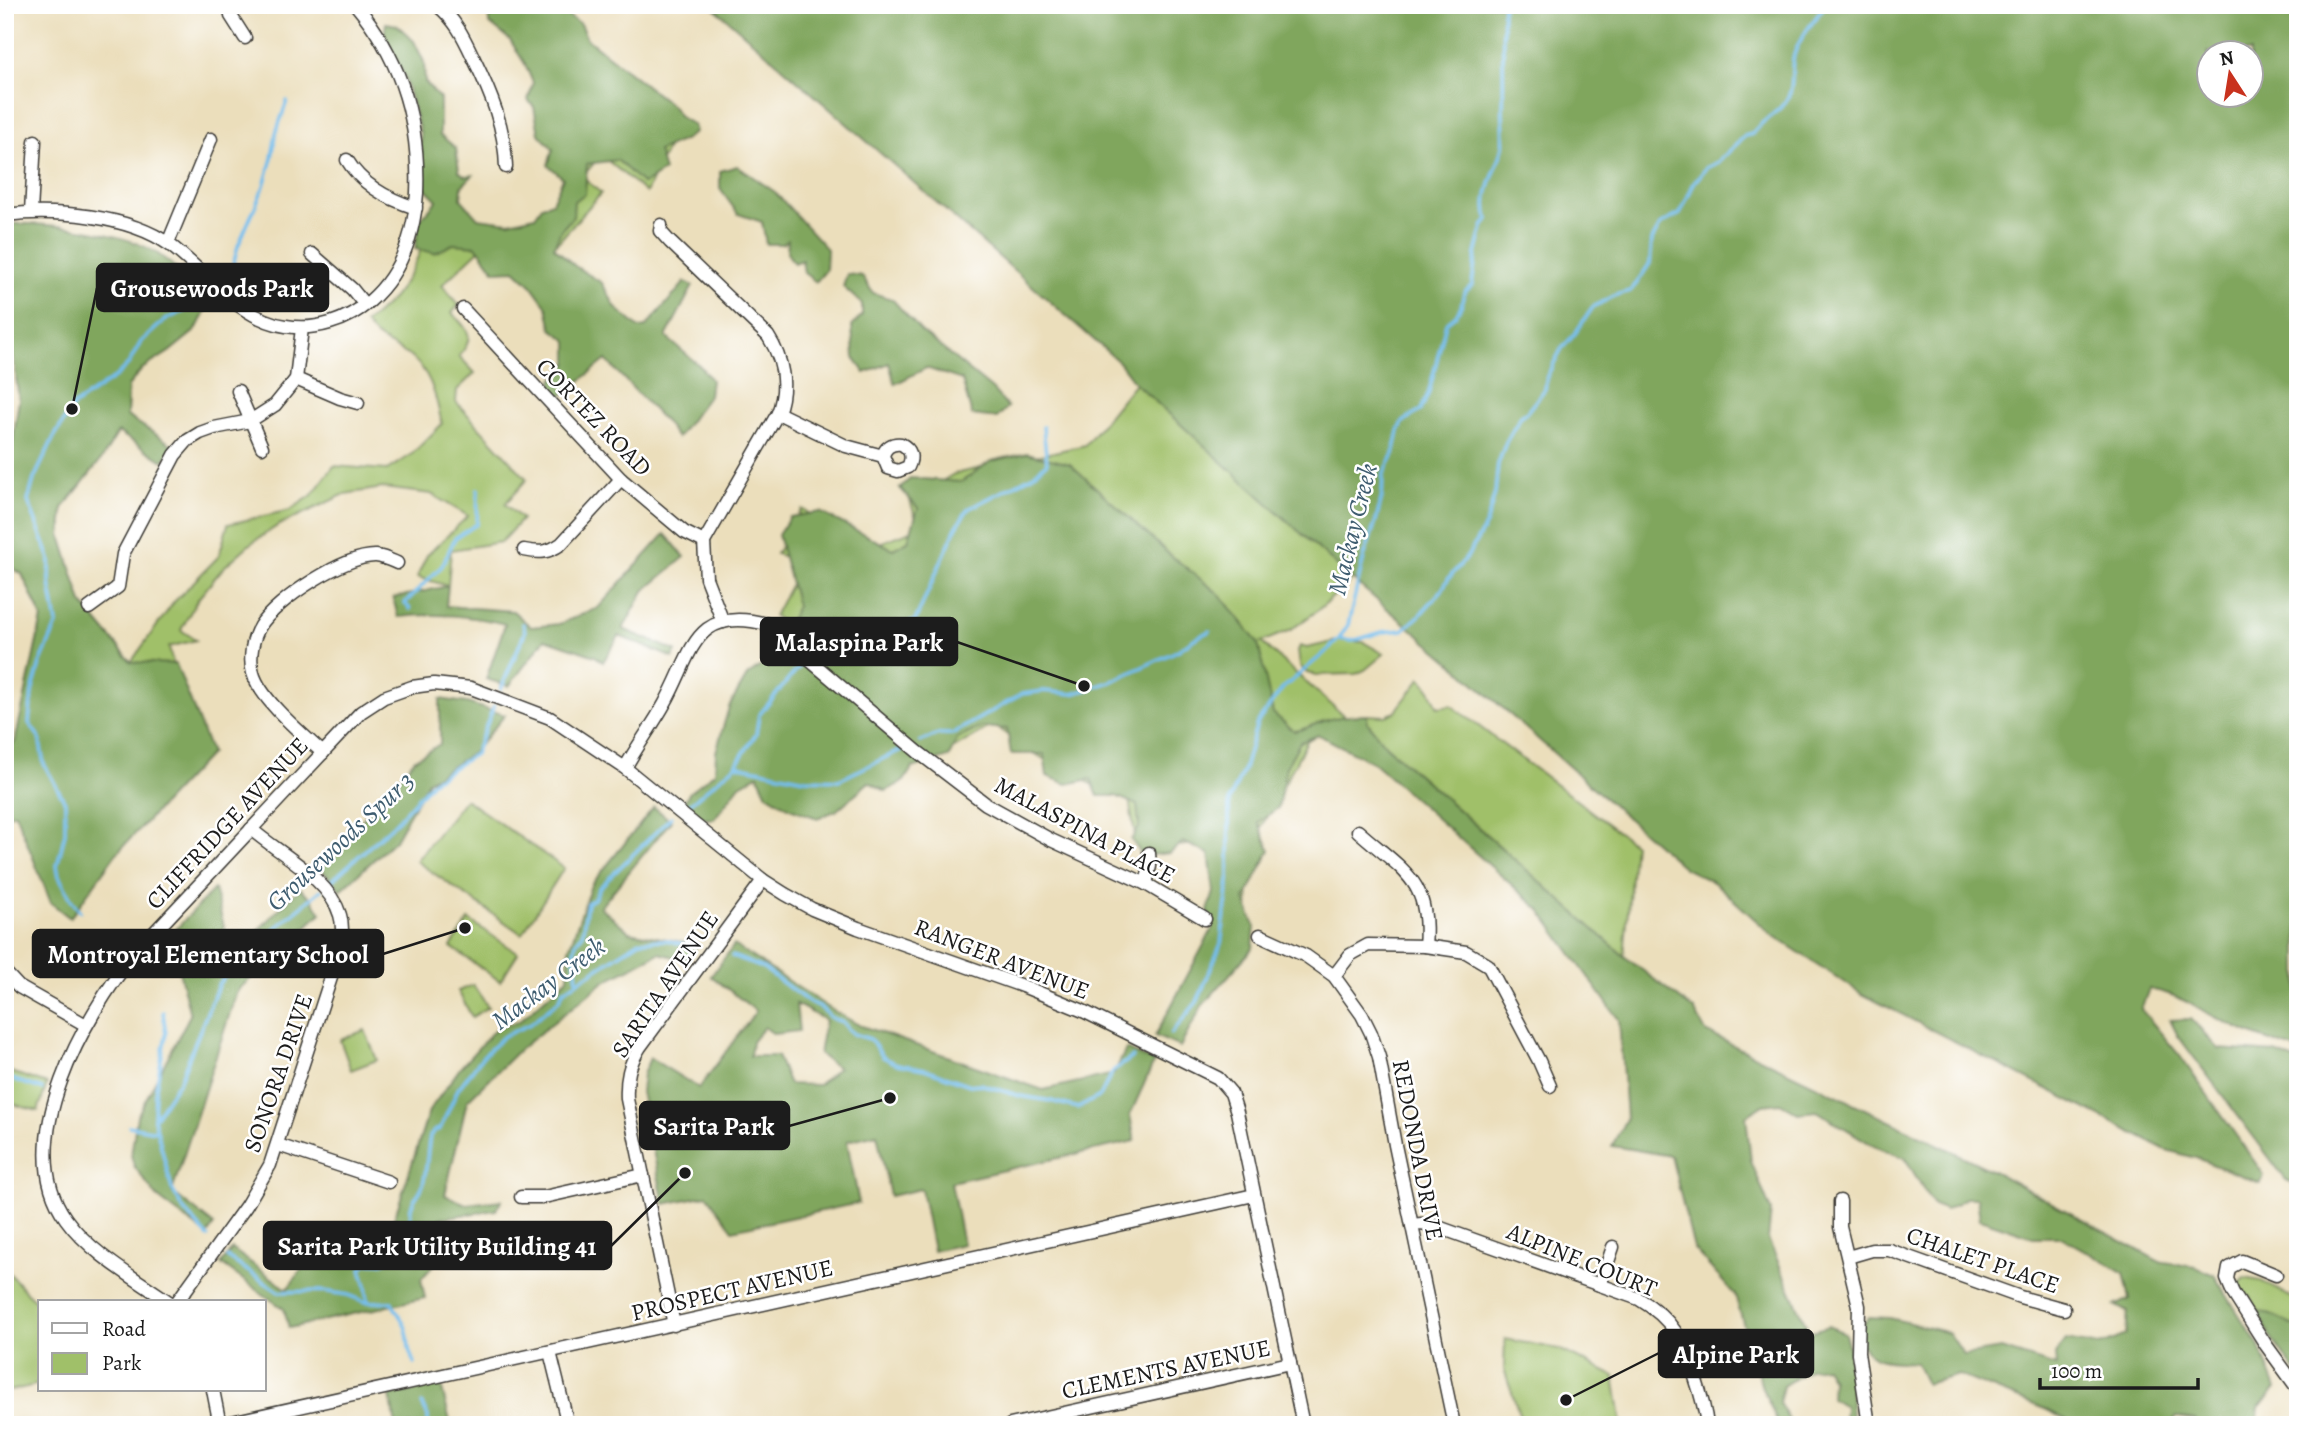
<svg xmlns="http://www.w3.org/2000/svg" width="2303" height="1430" viewBox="0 0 2303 1430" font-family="Alegreya,serif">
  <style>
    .green { fill: #a0c069; stroke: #5e6e42; stroke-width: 2; fill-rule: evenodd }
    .forest { fill: #80a65d; stroke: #4e613c; stroke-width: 2; fill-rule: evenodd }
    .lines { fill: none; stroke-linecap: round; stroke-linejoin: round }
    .stream { stroke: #74beed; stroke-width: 3.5 }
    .minor-casing { stroke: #3b3934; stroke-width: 15 }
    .minor { stroke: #fff; stroke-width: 12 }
    .labels { text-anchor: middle; stroke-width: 5; stroke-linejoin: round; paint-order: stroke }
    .street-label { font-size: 24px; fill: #1c1c1c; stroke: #fff }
    .water-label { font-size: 26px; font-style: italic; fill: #3f5d70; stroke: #fff }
    .leader { fill: none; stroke: #1c1c1c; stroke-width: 2.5 }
    .callout-dot { fill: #1c1c1c; stroke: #fff; stroke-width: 2.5 }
    .callout { fill: #1c1c1c; stroke: #1c1c1c; stroke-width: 2.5 }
    .callout-label { font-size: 26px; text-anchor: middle; font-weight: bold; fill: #fff }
  </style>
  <rect width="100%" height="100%" fill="#fff"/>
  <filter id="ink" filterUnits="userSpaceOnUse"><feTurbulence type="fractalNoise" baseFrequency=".0143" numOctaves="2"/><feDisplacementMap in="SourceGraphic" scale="14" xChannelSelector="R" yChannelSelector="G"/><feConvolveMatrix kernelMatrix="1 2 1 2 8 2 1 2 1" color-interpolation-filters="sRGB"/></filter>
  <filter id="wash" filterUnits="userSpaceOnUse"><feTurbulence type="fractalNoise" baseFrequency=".00686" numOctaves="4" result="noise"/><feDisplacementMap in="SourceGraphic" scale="28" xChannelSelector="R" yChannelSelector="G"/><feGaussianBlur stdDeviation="1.57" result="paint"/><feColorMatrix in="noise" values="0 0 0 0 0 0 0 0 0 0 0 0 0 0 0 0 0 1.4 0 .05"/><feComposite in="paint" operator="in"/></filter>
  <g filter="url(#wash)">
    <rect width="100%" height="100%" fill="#ebdebb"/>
    <g class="green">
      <path d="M532 5 677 127 646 193 601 155 582 177 601 193 554 247 483 246 442 285 459 305 452 313C467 329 477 336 459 356L475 373 457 390 456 402 527 479 505 504 522 519 501 542 451 550 448 586 417 577 427 555 468 516 431 494 383 488 345 494 279 525 250 544 223 568 197 600 181 630 196 640 169 647 196 765 15 743 42 618 22 574 5 564V462L12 448 19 400 14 360 5 327V229L196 330 169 352 142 369 128 386 127 416 174 446 163 461 118 432 103 457 63 508 61 536 82 603 131 662 174 602 219 556 228 524 290 510 311 496 334 466 387 470 411 455 442 424C436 399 432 371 409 356 391 344 376 341 365 323 395 302 412 275 424 241L550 226 569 173Z"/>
      <path d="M1135 383 1353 579 1317 611 1289 631 1261 642 1344 716 1307 741 1250 848 1248 913 1221 841 1161 848 1137 846 1128 794C1079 786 1033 753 993 725L941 756 787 625 774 616 802 563 776 554 802 509 869 547 919 528 905 485 932 487 954 474 1085 445ZM1116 508 1169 554 1219 594 1247 628Z"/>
      <polygon points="1341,640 1363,642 1384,654 1365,670 1356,674 1316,675 1307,673 1300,666 1298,651 1300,646 1307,648"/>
      <polygon points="1421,678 1429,688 1438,707 1451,705 1634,844 1624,956 1384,744 1367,721 1367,715 1386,716 1395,712"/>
      <polygon points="465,799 564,868 522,934 416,861"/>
      <polygon points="469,920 518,953 500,981 451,947"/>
      <polygon points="473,985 488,1007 472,1017 458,991"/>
      <polygon points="365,1030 377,1060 351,1070 340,1040"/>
      <polygon points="5,1070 47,1084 38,1111 5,1102"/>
      <polygon points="5,1268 26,1292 40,1305 40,1384 5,1392"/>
      <polygon points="2245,1278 2261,1281 2298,1301 2298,1375 2270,1336 2253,1301 2238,1285"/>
      <polygon points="1505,1339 1559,1349 1614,1376 1622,1425 1523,1425 1504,1369"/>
    </g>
    <g class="forest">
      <polygon points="488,5 552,5 580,24 587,39 671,105 680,117 693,125 695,132 686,139 658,151 664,171 643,184 617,160 587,164 585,194 574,201 573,217 561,230 554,247 575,266 602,283 616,308 639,328 646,327 685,282 693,286 666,337 701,367 711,380 709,395 677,438 665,422 606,360 560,397 553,393 552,381 568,363 568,341 552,329 547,307 531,285 515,270 495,271 476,246 453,244 435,253 415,249 419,221 437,200 424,187 420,132 404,75 384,35 386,23 397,25 414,41 424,62 425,82 440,99 440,135 456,148 459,171 465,176 473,175 462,186 461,199 478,218 509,222 535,216 542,206 552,202 563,178 548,165 553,149 539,134 534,107 528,100 533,83 525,64 510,40 489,23"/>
      <path d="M711 5H2292L2298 39V1050C2269 1042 2242 1031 2215 1017 2189 1004 2178 994 2149 989L2141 1009 2180 1056 2264 1175 2260 1183 2196 1158 2166 1150 1862 994 1771 934 1715 883 1684 868 1454 665 1346 574 1135 383 1119 362ZM2208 52H2250V94H2208Z"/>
      <polygon points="737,166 775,192 827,249 826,270 816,282 804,273 802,260 794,263 787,253 788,240 782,244 766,244 762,222 738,214 720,189 720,171"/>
      <path d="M5 224C46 222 124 231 158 254 177 267 194 285 211 300L196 330 169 352 142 369 128 386 127 416 174 446 163 461 118 432 103 457 63 508 61 536 82 603 131 662 176 664 211 753 116 854 70 918 51 903 15 813 5 816V751L15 742 42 618 22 574 5 564V462L12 448 19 400 14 360 5 327Z"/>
      <polygon points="847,274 862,276 873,293 892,299 921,331 992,389 1008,407 997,418 972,415 962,380 926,368 895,384 889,363 865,373 854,358 852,326 862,315 862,304 843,287"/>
      <path d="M1027 453 1070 464 1169 554 1219 594 1258 643 1273 713 1294 731C1304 730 1312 725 1321 722 1336 716 1351 715 1367 715V722L1386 746 1624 956 1694 1010 1706 1032 1997 1173 2158 1261 2196 1267 2214 1275 2261 1350 2276 1389 2259 1407 2257 1425H2199L2195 1420 2177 1417 2170 1425H2076L2047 1410 1959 1375 1926 1384 1916 1363C1882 1360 1875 1366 1854 1336L1869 1317 1890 1318 1949 1333 1964 1355 2001 1349 2056 1366 2055 1354 2066 1340 2099 1346 2126 1335 2128 1311 2115 1306 2130 1299 2124 1273 2061 1237H2033L1980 1219 1977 1198H1966L1946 1210 1933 1205 1905 1158 1874 1146 1817 1111 1798 1113 1780 1103 1763 1105 1746 1116 1751 1161 1771 1211 1768 1239 1809 1332 1828 1326 1845 1333 1849 1348 1852 1422 1854 1425H1844L1845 1406 1831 1398 1832 1380 1825 1367 1810 1369 1783 1386 1779 1403 1792 1425H1779L1762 1388 1735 1295 1694 1249 1671 1156 1612 1146 1626 1119 1619 1020 1540 910 1374 763 1319 735 1300 742 1286 767 1278 808 1258 822 1270 850 1245 899 1255 927 1253 948 1202 1006 1180 1047 1155 1036 1213 928 1208 911 1214 892 1209 854 1183 842 1170 853 1143 856 1131 840 1139 827 1137 805 1116 796H1098L1091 779 1067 784 1047 776 1044 754H1011L1007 729 982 727 957 739 949 757 912 768 904 781 886 791 869 782 836 811 817 818 790 808 767 794 758 775 740 785 714 819C696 818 690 820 684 802L690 792 715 772 716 752 729 707 747 676 772 658 797 606 778 535 790 517 820 512 893 549 908 541 918 508 900 488 911 478 961 482 991 461Z"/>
      <path d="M665 534 685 557 644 591 623 629 676 651 673 658 619 636 603 662 595 656 545 639 509 686 486 679 505 624C467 615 437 613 398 617L393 598 448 586 446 606 513 611 531 627 559 624 598 608Z"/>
      <polygon points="440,699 467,703 505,715 473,753 428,781 395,840 341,890 320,868 415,759 440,744"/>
      <polygon points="654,807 671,821 600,907 630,932 698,945 686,960 659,953 605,981 520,1049 467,1101 445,1195 466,1204 502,1200 496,1210 440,1218 440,1258 421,1279 425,1298 289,1328 284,1309 221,1264 232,1249 287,1289 319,1247 362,1261 383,1253 429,1111 461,1067 495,1029 519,1021 568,978 569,949 591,885"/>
      <polygon points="300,888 312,899 321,913 237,991 172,1192 214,1225 207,1235 157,1197 134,1166 131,1155 137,1116 190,1015 176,958 160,946 214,889 232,957"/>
      <path d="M734 945 829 1008 859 1025 1043 1090 1114 1074 1126 1049 1154 1062 1130 1115 1135 1141 951 1182 963 1244 933 1251 921 1189 890 1196 877 1134 847 1141 859 1203 733 1230 707 1195 664 1204 641 1092 643 1074 650 1058 699 1088 756 1011 711 976ZM796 1004 825 1020 819 1054 838 1068 818 1085 789 1084 777 1056H750L752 1042 764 1027 774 1034 799 1031Z"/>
      <polygon points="2191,1019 2219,1049 2276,1053 2298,1062 2298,1186 2286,1180 2178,1036 2170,1020"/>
      <polygon points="2257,1310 2276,1317 2298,1328 2298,1375 2270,1336"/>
      <polygon points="441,1385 451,1425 396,1425 390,1396"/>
    </g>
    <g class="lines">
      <g class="stream">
        <polyline points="226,291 238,246 264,186 272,158 276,133 287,101"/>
        <polyline points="410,609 405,603 442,566 455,538 477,524 478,489"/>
        <path d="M1340 639 1352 641 1382 632 1403 630 1418 617 1442 590 1448 579 1467 557 1486 525 1495 493 1498 464 1506 442 1521 416 1526 413 1545 389 1547 376 1562 348 1574 335 1593 307 1616 295 1630 291 1637 283 1650 263 1652 240 1661 224 1680 214 1694 183 1706 168 1718 162 1745 136 1752 134C1762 119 1781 113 1789 95 1795 82 1789 67 1795 52 1801 35 1815 20 1825 5"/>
        <polyline points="809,656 844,636 876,634 915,621 956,528 968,509 1030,477 1047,463 1043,427"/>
        <polyline points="501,689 525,632 523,624"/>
        <polyline points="920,742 938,734 952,734 1022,694 1044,691 1073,694 1110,682 1177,651 1194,639 1210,631"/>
        <polyline points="736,765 805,779 839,780 901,750"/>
        <polyline points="687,806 736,765 756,734 759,715 804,661"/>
        <polyline points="327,885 394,824 434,780 475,754 494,706"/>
        <polyline points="80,911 72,901 59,876 57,866 65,833 65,802 44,764 39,737 29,723 32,692 40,664 57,624 50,583 50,559 28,501 34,479 54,437 74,405 114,378 129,363 141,342 165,320 216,296"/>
        <polyline points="732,956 763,968 810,1003 819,1006 830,1017 843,1023 853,1034 870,1039 883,1057 897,1064 925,1069 970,1085 980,1084 1020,1096 1051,1101 1078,1108 1100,1096 1113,1071 1133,1057"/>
        <polyline points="577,981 574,952 576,942 582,935 587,903 594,899 599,888 671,817"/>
        <polyline points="163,1012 166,1034 155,1093 154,1119 172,1189 184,1210 208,1237"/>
        <path d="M1171 1034 1197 1002 1221 944 1229 881V801L1244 769 1257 723 1283 688 1328 650 1339 639 1348 625 1364 557 1376 521 1382 496 1383 475 1394 454 1399 431 1403 422 1421 410 1429 392 1446 323 1456 315 1461 306 1464 293 1472 285 1476 254 1483 227 1488 219C1481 194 1495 175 1502 151 1506 138 1502 122 1503 108 1504 74 1502 40 1503 5"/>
        <polyline points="5,1077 42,1089"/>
        <polyline points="154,1119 180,1080 219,983 247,952 321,890"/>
        <polyline points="129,1126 156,1131"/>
        <polyline points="227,1257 279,1292 323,1291 348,1295 366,1302"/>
        <path d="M415 1363C405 1348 411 1341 405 1326 402 1317 395 1311 392 1302H368L366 1286 361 1269C368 1258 374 1266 384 1262 392 1258 398 1250 404 1244 415 1233 409 1220 411 1208 413 1198 421 1193 423 1184 427 1169 427 1152 430 1136L434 1131 440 1129 458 1089 483 1056 504 1036 530 1024 560 999 563 991 640 941 666 940 687 945"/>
        <polyline points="422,1404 428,1416 428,1425"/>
      </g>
    </g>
  </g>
  <g filter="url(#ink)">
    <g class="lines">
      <defs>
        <g id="minor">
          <polyline points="230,5 231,16 245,38"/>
          <path d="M437 5C456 20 464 38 474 59 491 94 505 127 506 167"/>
          <path d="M347 160C362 185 387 199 416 208"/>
          <polyline points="31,212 35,141"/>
          <path d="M5 215C53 209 129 215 170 245 206 272 238 319 286 326 316 331 347 321 370 301 402 273 414 235 417 193 420 123 402 60 356 5"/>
          <path d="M661 225 660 231 670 242 768 336C783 359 788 386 778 413L704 542 706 578 723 622"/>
          <polyline points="168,243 211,139"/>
          <polyline points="312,254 352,289 365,305"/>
          <polyline points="463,309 621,479 684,532 704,542"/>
          <polyline points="296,379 340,398 358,403"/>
          <polyline points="238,391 262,447"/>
          <path d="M778 413 846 446 883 456C885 447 892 443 901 444 911 449 913 457 908 467L898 471 888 468 883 456"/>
          <path d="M524 550C539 553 548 553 561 544L621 479"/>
          <polyline points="89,608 118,587 123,554 175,455 187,441 200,433 214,428 250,421 275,405 296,379 302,328"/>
          <path d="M323 753C302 734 260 699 253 673 249 658 252 639 260 626 276 600 345 555 376 556 384 557 390 560 397 563"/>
          <path d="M625 768C637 746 653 725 665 703 693 653 693 605 767 624L918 752 986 804 1051 840 1146 884 1205 919"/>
          <path d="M1358 831C1403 871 1431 880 1425 946"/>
          <polyline points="1146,884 1150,866 1149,853"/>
          <polyline points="1260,935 1306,956 1334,976 1362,1015 1371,1033 1379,1057 1395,1145 1454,1425"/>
          <polyline points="5,972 19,987 86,1025"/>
          <polyline points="1334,976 1350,955 1368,945 1425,946 1466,952 1488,965 1539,1061 1550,1086"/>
          <polyline points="278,1145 389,1182"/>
          <polyline points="521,1197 544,1197 643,1175"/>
          <polyline points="1840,1201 1840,1227 1859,1306 1858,1353 1869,1425"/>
          <path d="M1412 1225 1421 1224 1438 1227 1639 1299C1673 1319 1683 1340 1695 1377 1700 1392 1705 1408 1707 1425"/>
          <polyline points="1848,1257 1872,1250 1889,1250 2020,1297 2064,1309"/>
          <polyline points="2276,1275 2242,1261 2229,1268 2227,1279 2233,1293 2266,1345 2298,1389"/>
          <polyline points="1600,1285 1613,1247"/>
          <path d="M169 1302C135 1278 90 1253 66 1219 11 1143 85 1015 135 953L361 712 384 697 412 687 434 684 471 688 550 718 625 768 763 880 785 894 812 909 858 928 1025 987 1081 1010 1218 1078 1231 1093 1237 1112 1303 1425"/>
          <path d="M177 1302 246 1206 270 1165 339 953C341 941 344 927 340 915 329 878 278 853 251 829"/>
          <path d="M674 1325 627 1099C626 1079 629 1064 640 1047L763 880"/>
          <polyline points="550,1352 568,1425"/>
          <polyline points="213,1390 220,1425"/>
          <polyline points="218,1425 1254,1195"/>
          <polyline points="1010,1425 1290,1363"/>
        </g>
      </defs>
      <use href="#minor" class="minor-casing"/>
      <use href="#minor" class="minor"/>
    </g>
  </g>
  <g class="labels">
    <g class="street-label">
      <text transform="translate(594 417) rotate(46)" y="8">CORTEZ ROAD</text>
      <text transform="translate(227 823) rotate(-47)" y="8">CLIFFRIDGE AVENUE</text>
      <text transform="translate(1085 830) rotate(28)" y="8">MALASPINA PLACE</text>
      <text transform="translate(1002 959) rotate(21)" y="8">RANGER AVENUE</text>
      <text transform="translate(665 984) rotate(-56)" y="8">SARITA AVENUE</text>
      <text transform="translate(278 1073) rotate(-71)" y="8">SONORA DRIVE</text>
      <text transform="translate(1418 1150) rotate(79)" y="8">REDONDA DRIVE</text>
      <text transform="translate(1582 1260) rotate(22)" y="8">ALPINE COURT</text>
      <text transform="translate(1983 1260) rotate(19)" y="8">CHALET PLACE</text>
      <text transform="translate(732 1290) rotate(-13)" y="8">PROSPECT AVENUE</text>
      <text transform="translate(1166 1369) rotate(-12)" y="8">CLEMENTS AVENUE</text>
    </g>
    <g class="water-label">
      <text transform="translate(1352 529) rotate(-76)" y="9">Mackay Creek</text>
      <text transform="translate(340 841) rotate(-43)" y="9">Grousewoods Spur 3</text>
      <text transform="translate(548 983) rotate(-37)" y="9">Mackay Creek</text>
    </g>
  </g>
  <path class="leader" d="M72 409L97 288M1084 686L957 642M465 928L383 954M890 1098L789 1126M685 1173L611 1246M1566 1400L1659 1353"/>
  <g class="callout-dot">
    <circle cx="72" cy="409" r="7"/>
    <circle cx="1084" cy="686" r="7"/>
    <circle cx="465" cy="928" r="7"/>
    <circle cx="890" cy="1098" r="7"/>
    <circle cx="685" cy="1173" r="7"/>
    <circle cx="1566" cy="1400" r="7"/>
  </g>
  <g class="callout">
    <rect x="97" y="264" width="231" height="47" rx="7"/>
    <rect x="761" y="618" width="196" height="47" rx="7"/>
    <rect x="33" y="930" width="350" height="47" rx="7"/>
    <rect x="640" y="1102" width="149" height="47" rx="7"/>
    <rect x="264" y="1222" width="347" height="47" rx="7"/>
    <rect x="1659" y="1330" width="154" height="47" rx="7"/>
  </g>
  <g class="callout-label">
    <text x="212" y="297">Grousewoods Park</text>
    <text x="859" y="651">Malaspina Park</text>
    <text x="208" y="963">Montroyal Elementary School</text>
    <text x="714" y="1135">Sarita Park</text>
    <text x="437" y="1255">Sarita Park Utility Building 41</text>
    <text x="1736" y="1363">Alpine Park</text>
  </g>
  <rect width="2303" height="1430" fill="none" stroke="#fff" stroke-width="28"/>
  <rect x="38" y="1300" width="228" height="91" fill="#ffffff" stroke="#a4a4a4" stroke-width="2"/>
  <rect x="52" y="1323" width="35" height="10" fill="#ffffff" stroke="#a4a4a4" stroke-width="2"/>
  <text x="102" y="1336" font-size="21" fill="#1c1c1c">Road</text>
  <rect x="52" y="1353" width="35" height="21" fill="#a0c069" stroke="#a4a4a4" stroke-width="2"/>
  <text x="102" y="1370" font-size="21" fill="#1c1c1c">Park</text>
  <g transform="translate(2230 74) rotate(348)"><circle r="33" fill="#ffffff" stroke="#a4a4a4" stroke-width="2"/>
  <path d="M0-5L12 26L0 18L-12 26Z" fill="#c8321e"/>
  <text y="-10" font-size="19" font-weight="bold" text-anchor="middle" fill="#1c1c1c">N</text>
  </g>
  <path d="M2040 1378v10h158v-10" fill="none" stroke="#1c1c1c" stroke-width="3.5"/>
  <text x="2051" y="1378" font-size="21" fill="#1c1c1c" stroke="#ffffff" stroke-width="5" paint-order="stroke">100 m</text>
</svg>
